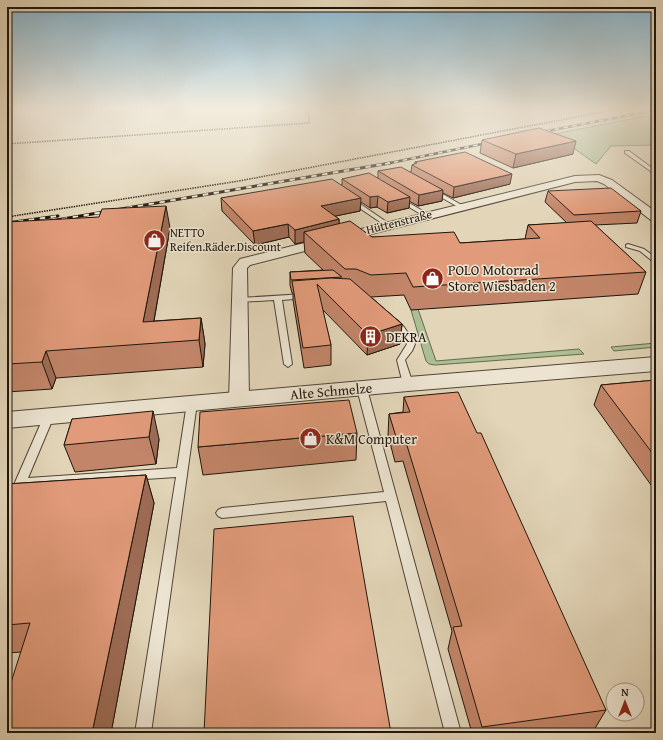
<svg xmlns="http://www.w3.org/2000/svg" width="663" height="740" viewBox="0 0 663 740" font-family="'Gentium Book Plus',serif">
  <style>
    .green { fill: #adbe94; stroke: #666a50 }
    .lines { fill: none; stroke-linecap: round; stroke-linejoin: round }
    .service-casing { stroke: #504537; stroke-width: 2 }
    .minor-casing { stroke: #504537; stroke-width: 2 }
    .tertiary-casing { stroke: #504537; stroke-width: 2 }
    .path { stroke: #20150c; stroke-width: 1.5; stroke-dasharray: 1.5 1; stroke-linecap: butt }
    .service { fill: #ece4d1; fill-rule: evenodd }
    .minor { fill: #ece4d1; fill-rule: evenodd }
    .tertiary { fill: #ece4d1; fill-rule: evenodd }
    .rail-far1-casing { stroke: #20150c; stroke-width: 2.5 }
    .rail-casing { stroke: #20150c; stroke-width: 3 }
    .rail-far1 { stroke: #ece4d1; stroke-width: 1.5; stroke-dasharray: 4.5; stroke-linecap: butt }
    .rail { stroke: #ece4d1; stroke-width: 2; stroke-dasharray: 5.5; stroke-linecap: butt }
    .wall { fill: #c28569; stroke: #20150c }
    .shaded-wall { fill: #9e6c55; stroke: #20150c }
    .building { fill: #e19b7a; stroke: #20150c }
    .labels { text-anchor: middle; stroke-width: 3; stroke-linejoin: round; paint-order: stroke }
    .far-street-label { font-size: 12px; fill: #20150c; stroke: #ece4d1 }
    .far-poi-label { font-size: 12px; fill: #20150c; stroke: #ece4d1; text-anchor: start }
    .poi-label { font-size: 14px; fill: #20150c; stroke: #ece4d1; text-anchor: start }
    .street-label { font-size: 14px; fill: #20150c; stroke: #ece4d1 }
  </style>
  <rect width="100%" height="100%" fill="#e2d5b8"/>
  <filter id="stains"><feTurbulence type="fractalNoise" baseFrequency=".005" numOctaves="4"/><feColorMatrix values="0 0 0 0 .2 0 0 0 0 .09 0 0 0 0 .02 0 0 0 .5 -.17"/></filter>
  <radialGradient id="worn" r=".72"><stop offset=".6" stop-color="#630" stop-opacity="0"/><stop offset="1" stop-color="#630" stop-opacity=".3"/></radialGradient>
  <g class="green">
    <polygon points="656,114 656,145 611,146 596,164 554,134"/>
    <polygon points="418,309 436,361 579,349 584,354 435,365 429,364 426,361 411,310"/>
    <polygon points="656,343 656,347 614,351 611,347"/>
  </g>
  <g class="lines">
    <defs>
      <g id="service">
        <polygon points="625,151 629,151 656,171 656,175 625,153"/>
        <polygon points="430,189 434,189 465,207 460,208 430,191"/>
        <polygon points="399,197 428,214 429,215 424,216 397,200 397,198"/>
        <polygon points="349,199 353,199 391,225 386,226 349,201"/>
        <polygon points="628,244 644,249 656,258 656,264 640,251 626,247 626,245"/>
        <polygon points="304,294 307,294 307,298 282,300 292,364 288,367 284,364 274,300 240,302 236,300 240,298"/>
        <polygon points="391,320 397,320 404,327 415,344 412,351 405,360 413,384 411,386 408,387 403,384 397,360 407,344 398,331 390,322"/>
        <polygon points="362,386 367,389 461,733 445,733 386,501 222,518 218,516 216,513 218,510 222,508 384,492 357,389"/>
        <polygon points="192,400 197,403 151,733 135,733 176,477 25,487 23,490 19,491 15,490 13,487 44,416 46,414 52,414 54,416 28,478 177,468 187,403"/>
      </g>
      <polygon id="minor" points="599,175 612,180 656,212 656,222 652,221 604,184 597,181 575,182 250,265 247,268 249,399 246,403 239,405 232,403 229,399 233,268 240,259 575,176"/>
      <polygon id="tertiary" points="656,357 656,371 408,391 7,428 7,412 408,377"/>
    </defs>
    <use href="#service" class="service-casing"/>
    <use href="#minor" class="minor-casing"/>
    <use href="#tertiary" class="tertiary-casing"/>
    <g class="path">
      <polyline points="7,144 309,123 308,108"/>
      <polyline points="7,217 239,181 624,108"/>
    </g>
    <use href="#service" class="service"/>
    <use href="#minor" class="minor"/>
    <use href="#tertiary" class="tertiary"/>
    <defs>
      <g id="rail-far1">
        <polyline points="537,133 656,110"/>
        <polyline points="385,164 492,142"/>
      </g>
      <g id="rail">
        <polyline points="51,221 390,163"/>
        <polyline points="7,223 58,216"/>
      </g>
    </defs>
    <use href="#rail-far1" class="rail-far1-casing"/>
    <use href="#rail" class="rail-casing"/>
    <use href="#rail-far1" class="rail-far1"/>
    <use href="#rail" class="rail"/>
  </g>
  <g class="wall">
    <polygon points="655,135 656,135 656,153 651,149"/>
    <polygon points="482,140 573,154 513,168 480,153"/>
    <polygon points="415,162 510,184 453,198 443,193 442,201 418,206 409,201 409,208 387,213 377,207 370,208 361,202 360,211 335,216 339,219 339,224 372,237 460,243 525,239 528,225 567,223 545,202 548,191 641,211 637,223 595,225 646,272 638,294 411,310 404,295 371,297 402,324 400,344 367,355 322,309 331,345 331,365 304,368 293,300 293,293 292,293 290,285 290,272 323,270 305,253 304,242 295,244 289,237 255,245 222,211 221,198 342,185 342,179 378,178 378,171 411,172 412,165 415,164"/>
    <polygon points="7,222 170,228 154,321 201,318 205,344 203,367 56,378 52,389 7,392"/>
    <polygon points="656,380 656,484 651,485 594,405 601,385"/>
    <polygon points="404,397 606,710 594,730 574,733 472,733 448,649 452,631 403,461 395,462 388,435 389,414 403,412"/>
    <polygon points="72,419 159,439 156,464 75,472 64,445"/>
    <polygon points="357,433 356,460 203,475 198,447"/>
    <polygon points="146,475 154,503 111,733 7,733 21,652 7,653 7,484"/>
  </g>
  <g class="shaded-wall">
    <polygon points="576,141 573,154 513,168 516,154"/>
    <polygon points="512,174 510,184 453,198 454,187"/>
    <polygon points="443,190 442,201 418,206 419,195"/>
    <polygon points="378,196 377,207 370,208 370,197"/>
    <polygon points="410,197 409,208 387,213 388,202"/>
    <polygon points="361,198 360,211 321,219 321,206"/>
    <polygon points="166,206 170,228 150,343 143,322"/>
    <polygon points="339,219 339,233 304,232 304,242 295,244 295,230"/>
    <polygon points="288,224 289,237 255,245 253,231"/>
    <polygon points="201,318 205,344 203,367 199,340"/>
    <polygon points="402,324 400,344 367,355 368,335"/>
    <polygon points="46,351 56,378 52,389 42,362"/>
    <polygon points="153,411 159,439 156,464 149,437"/>
    <polygon points="146,475 154,503 111,733 92,733"/>
  </g>
  <g class="building">
    <polygon points="539,128 576,141 516,154 482,140"/>
    <polygon points="465,152 512,174 454,187 412,165 417,163 415,162"/>
    <polygon points="401,167 443,190 419,195 378,171"/>
    <polygon points="369,173 410,197 388,202 378,196 370,197 342,179"/>
    <polygon points="332,179 361,198 321,206 339,219 295,230 288,224 253,231 221,198"/>
    <polygon points="611,188 641,211 574,215 548,191"/>
    <polygon points="166,206 143,322 201,318 199,340 46,351 42,362 7,364 7,222 99,217 102,209"/>
    <polygon points="350,221 372,237 454,232 460,243 540,238 528,225 591,221 646,272 413,287 406,273 371,275 356,269 345,269 304,232"/>
    <polygon points="333,270 342,277 291,280 290,272"/>
    <polygon points="331,278 350,279 402,324 368,335 317,284 331,345 303,348 292,281"/>
    <polygon points="656,380 656,458 601,385"/>
    <polygon points="458,392 477,433 481,433 606,710 482,727 453,627 462,626 405,439 397,440 389,414 410,412 404,397"/>
    <polygon points="349,400 357,433 198,447 200,412"/>
    <polygon points="153,411 149,437 64,445 72,419"/>
    <polygon points="146,475 92,733 7,733 7,695 30,623 7,625 7,484"/>
    <polygon points="353,516 391,733 204,733 214,529"/>
  </g>
  <linearGradient id="sky" x2="0" y2="1"><stop stop-color="#87b6cf"/><stop offset="0.51" stop-color="#f2ecdf"/><stop offset="1" stop-color="#f2ecdf" stop-opacity="0"/></linearGradient>
  <rect width="663" height="212" fill="url(#sky)"/>
  <defs>
    <symbol id="shop-disc" viewBox="-11 -11 22 22"><circle r="9.5" fill="#8f2418" stroke="#ece4d1"/><path d="M-5-2.5h2.3a2.7 3.5 0 0 1 5.4 0H5L5.5 6h-11ZM-1.5-2.5h3a1.5 2.3 0 0 0-3 0Z" fill="#fff"/></symbol>
    <symbol id="building-disc" viewBox="-11 -11 22 22"><circle r="9.5" fill="#8f2418" stroke="#ece4d1"/><path d="M-4-6H4V6H1V3H-1V6H-4ZM-2.5-4.3h1.7v1.8h-1.7ZM.8-4.3h1.7v1.8H.8ZM-2.5-1h1.7V.8h-1.7ZM.8-1h1.7V.8H.8Z" fill="#fff"/></symbol>
  </defs>
  <g fill-rule="evenodd">
    <use href="#shop-disc" x="142" y="228" width="25" height="25"/>
    <use href="#shop-disc" x="420" y="266" width="25" height="25"/>
    <use href="#building-disc" x="358" y="324" width="25" height="25"/>
    <use href="#shop-disc" x="298" y="426" width="25" height="25"/>
  </g>
  <g class="labels">
    <g class="far-street-label">
      <text transform="translate(399 222) rotate(-14)" y="4">Hüttenstraße</text>
    </g>
    <g class="far-poi-label">
      <text x="170" y="237">NETTO<tspan x="170" dy="14">Reifen.Räder.Discount</tspan></text>
    </g>
    <g class="poi-label">
      <text x="448" y="275">POLO Motorrad<tspan x="448" dy="16">Store Wiesbaden 2</tspan></text>
      <text x="386" y="342">DEKRA</text>
      <text x="326" y="444">K&amp;M Computer</text>
    </g>
    <g class="street-label">
      <text transform="translate(331 391) rotate(-5)" y="5">Alte Schmelze</text>
    </g>
  </g>
  <rect width="663" height="740" fill="none" stroke="#e2d5b8" stroke-width="24"/>
  <rect x="8" y="8" width="647" height="724" fill="none" stroke="#20150c" stroke-width="2"/>
  <rect x="12" y="12" width="639" height="716" fill="none" stroke="#20150c"/>
  <g transform="translate(625 702)"><circle r="19" fill="#ece4d1" stroke="#9a9182"/>
  <path d="M0-3L7 15L0 10L-7 15Z" fill="#8f2418"/>
  <text y="-6" font-size="11" font-weight="bold" text-anchor="middle" fill="#20150c">N</text>
  </g>
  <rect width="100%" height="100%" filter="url(#stains)"/>
  <rect width="100%" height="100%" fill="url(#worn)"/>
</svg>
